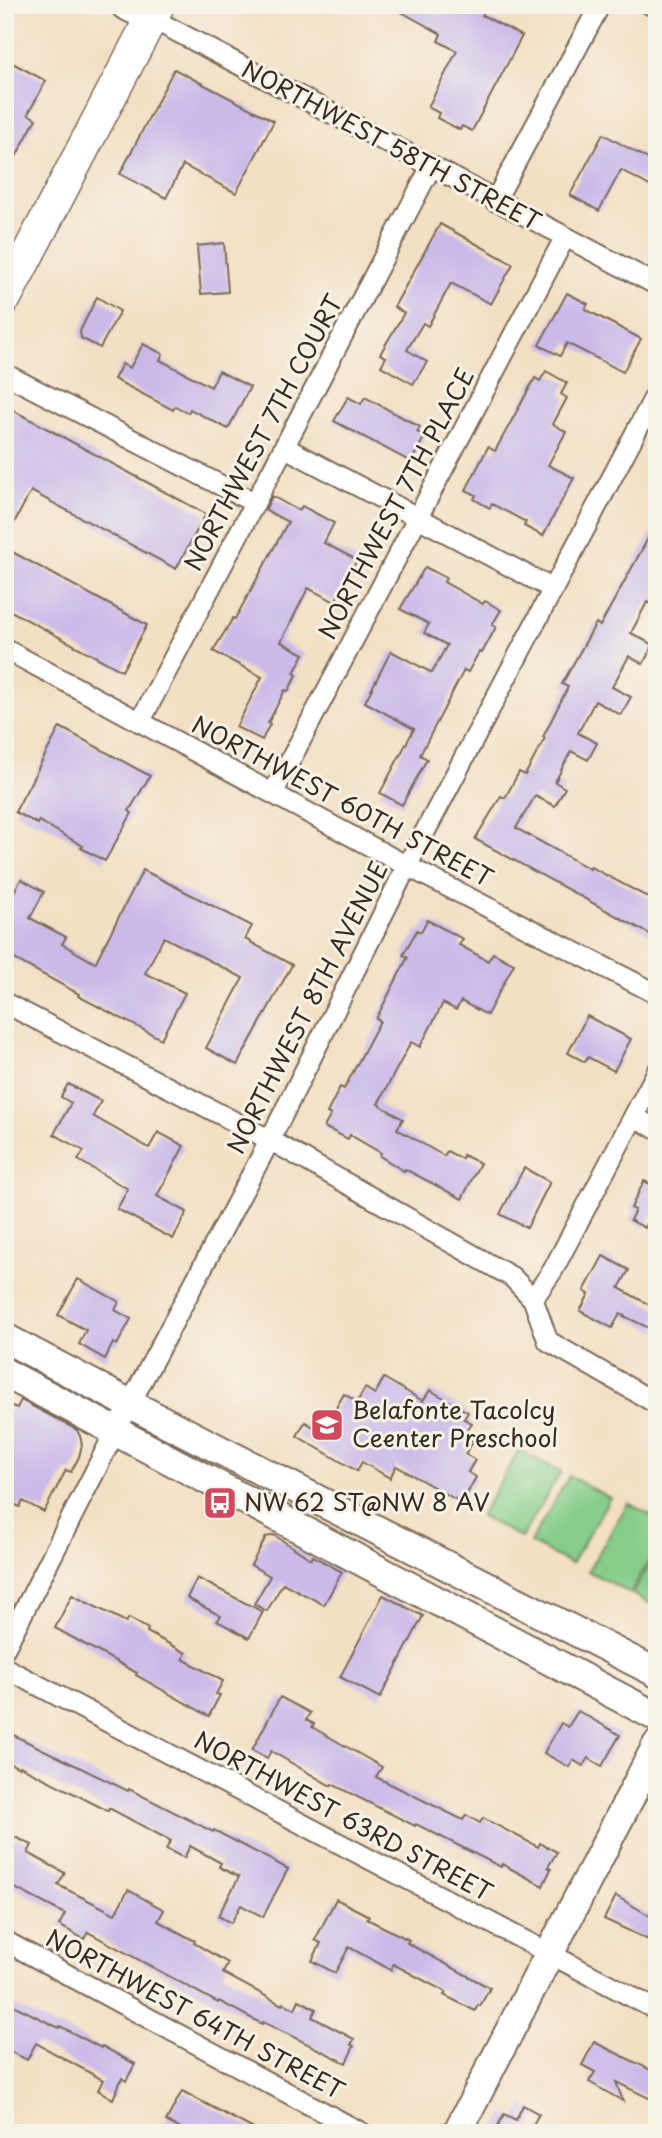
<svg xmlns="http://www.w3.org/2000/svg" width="662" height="2138" viewBox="0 0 662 2138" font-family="'Playpen Sans',sans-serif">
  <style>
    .pitch { fill: #85cd89; stroke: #607c54; stroke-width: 2 }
    .building { fill: #c9bae9 }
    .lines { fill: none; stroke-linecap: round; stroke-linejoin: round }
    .street-casing { stroke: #7b6958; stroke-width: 23 }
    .secondary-casing { stroke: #7b6958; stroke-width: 32 }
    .primary-casing { stroke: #7b6958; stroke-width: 35 }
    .street { stroke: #fff; stroke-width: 19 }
    .secondary { stroke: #fff; stroke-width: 28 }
    .primary { stroke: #fff; stroke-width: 32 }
    .labels { text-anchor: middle; stroke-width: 6; stroke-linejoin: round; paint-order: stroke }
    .street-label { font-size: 24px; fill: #3b2a1e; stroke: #f7f3e8 }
    .poi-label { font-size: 24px; fill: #3b2a1e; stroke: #f7f3e8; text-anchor: start }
  </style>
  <rect width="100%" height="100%" fill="#f7f3e8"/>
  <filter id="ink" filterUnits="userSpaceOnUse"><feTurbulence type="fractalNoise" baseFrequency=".0143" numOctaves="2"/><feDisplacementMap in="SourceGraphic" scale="14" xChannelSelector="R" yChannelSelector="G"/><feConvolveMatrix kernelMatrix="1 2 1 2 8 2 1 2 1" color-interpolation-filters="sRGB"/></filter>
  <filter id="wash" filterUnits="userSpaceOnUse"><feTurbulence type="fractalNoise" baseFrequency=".00686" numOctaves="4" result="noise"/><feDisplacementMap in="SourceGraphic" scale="28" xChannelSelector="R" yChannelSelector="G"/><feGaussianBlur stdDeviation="1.57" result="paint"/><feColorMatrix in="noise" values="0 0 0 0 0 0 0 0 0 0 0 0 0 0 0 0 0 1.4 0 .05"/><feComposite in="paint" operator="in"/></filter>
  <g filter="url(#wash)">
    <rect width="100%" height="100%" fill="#f3dfc3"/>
    <g class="pitch">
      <polygon points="519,1450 561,1472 521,1538 480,1516"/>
      <polygon points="569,1476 610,1498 571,1564 530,1543"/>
      <polygon points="628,1503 657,1519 657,1547 630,1593 588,1571"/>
      <polygon points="657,1552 657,1607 632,1594"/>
    </g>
    <g id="blocks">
      <g class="building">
        <polygon points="389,5 488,5 482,15 522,36 472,131 462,126 460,130 437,118 439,113 428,107 457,51 438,41 441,34"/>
        <polygon points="5,59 46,81 28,114 36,119 5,177"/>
        <polygon points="174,69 274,121 236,193 183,165 166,198 120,174"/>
        <polygon points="603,134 657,164 657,190 621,170 599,211 570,195"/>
        <polygon points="440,224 513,264 491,304 451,283 428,326 423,323 407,350 427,362 413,384 381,366 386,357 380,354 404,313 394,307"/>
        <polygon points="224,243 228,292 201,294 197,246"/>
        <polygon points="567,293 588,304 585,309 641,339 623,372 567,343 560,356 539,345"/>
        <polygon points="97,297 120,311 100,348 81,338 80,331"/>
        <polygon points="143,344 163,354 160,360 211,387 219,371 250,387 228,429 190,409 188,413 175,406 173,410 114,379 122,364 130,368"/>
        <polygon points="546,371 567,383 561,394 567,398 553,424 566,432 548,465 574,478 543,536 524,526 526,522 492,504 490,508 474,499 476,495 466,490 488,447 495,451 535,378 540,381"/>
        <polygon points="348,397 361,404 365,397 420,427 417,432 425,436 411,462 334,421"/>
        <polygon points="5,406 206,514 176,569 31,491 5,540"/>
        <polygon points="272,496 299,511 302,506 334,523 324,543 357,560 335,602 308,588 281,642 304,654 294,673 297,675 288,691 285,690 268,723 270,724 262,740 236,727 262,677 213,651 233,618 235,619 288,522 265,510"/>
        <polygon points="657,522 657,607 647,602 631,633 653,645 643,664 629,656 612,687 631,697 621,715 595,701 578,733 597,743 588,760 571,751 555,782 565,788 555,806 535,796 516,828 590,869 591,867 657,902 657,938 475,839 501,796 505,798 519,772 525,775 545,738 543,737 568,687 562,684 596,623 600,626"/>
        <polygon points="5,548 147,625 122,671 5,608"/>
        <polygon points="425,567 446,578 444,582 483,604 485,601 501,610 492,625 496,627 482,653 479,652 468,672 464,670 420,755 427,759 402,805 380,793 414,729 365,702 391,651 432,673 447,645 424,633 429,624 400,609"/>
        <polygon points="60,727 150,776 129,811 132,813 105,861 81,848 83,846 39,821 38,824 15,812"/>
        <polygon points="143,870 252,926 245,939 292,965 237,1065 206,1048 243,978 164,937 145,973 185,993 161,1039 78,996 79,994 5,954 5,908 21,879 44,892 30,918 66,937 62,944 95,963"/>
        <polygon points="427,920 463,939 459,945 488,961 493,953 514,964 487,1015 461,1001 456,1010 443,1003 420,1047 411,1042 378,1104 403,1119 397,1129 444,1156 447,1151 462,1159 463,1155 480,1163 462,1199 405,1169 404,1171 380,1156 381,1153 350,1135 348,1139 324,1127 331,1115 327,1113 340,1087 344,1089 380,1021 376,1019 408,957 403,955 417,930 421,932"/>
        <polygon points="587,1016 631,1039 614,1071 588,1057 585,1062 568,1053"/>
        <polygon points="68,1084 101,1101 93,1116 149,1148 158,1132 184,1146 157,1196 187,1212 173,1239 117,1209 128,1189 78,1160 84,1151 54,1134 71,1103 61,1097"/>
        <polygon points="524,1168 550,1182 527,1228 500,1214"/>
        <polygon points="644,1181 657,1187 657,1206 645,1228 630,1220 635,1210 631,1208"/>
        <polygon points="603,1256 629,1270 619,1288 657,1309 657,1332 620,1314 612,1328 580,1311 589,1294 584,1291"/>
        <polygon points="78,1279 119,1302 115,1310 131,1319 117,1345 113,1343 105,1359 79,1344 86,1330 58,1315"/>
        <polygon points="384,1378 423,1401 430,1390 468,1412 464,1419 472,1423 464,1436 473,1441 465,1454 475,1460 468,1472 476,1477 462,1503 396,1466 390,1478 362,1462 357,1471 297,1436 305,1422 322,1432 344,1394 357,1402 365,1388 375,1394"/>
        <polygon points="21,1400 77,1430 80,1436 82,1445 79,1457 71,1472 66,1470 44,1512 23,1501 20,1507 5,1500 5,1420 12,1406 17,1408"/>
        <polygon points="274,1535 311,1559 313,1556 342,1572 324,1605 283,1583 267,1611 254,1604 270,1576 251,1565 266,1537"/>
        <polygon points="197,1578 263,1612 249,1638 217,1621 221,1616 187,1598"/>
        <polygon points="72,1595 126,1622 129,1618 148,1629 147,1632 186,1653 183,1659 223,1681 216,1694 220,1695 209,1716 136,1675 137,1673 55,1628"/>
        <polygon points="383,1595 423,1616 380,1698 340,1677"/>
        <polygon points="280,1697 310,1713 306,1720 314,1724 312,1727 382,1767 376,1777 463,1820 466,1815 480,1823 483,1818 538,1847 540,1843 557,1852 548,1867 551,1869 543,1886 502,1864 501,1867 416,1824 415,1826 332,1784 331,1786 271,1751 267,1758 252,1750"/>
        <polygon points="578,1711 620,1735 602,1766 588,1758 583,1766 573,1760 569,1767 544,1753 561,1723 568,1727"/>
        <polygon points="5,1731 128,1791 129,1789 213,1832 214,1830 288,1869 263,1917 241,1905 231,1923 218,1916 239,1877 219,1867 221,1863 190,1846 184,1858 166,1849 171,1841 109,1808 108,1811 20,1766 19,1768 5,1761"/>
        <polygon points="15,1837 32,1845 28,1853 65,1873 58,1885 115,1914 128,1890 164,1910 158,1921 195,1941 194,1943 228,1963 223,1973 282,2005 283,2003 295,2009 299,2000 316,2009 312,2017 354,2039 351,2045 354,2046 346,2063 263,2022 262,2024 219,2001 218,2003 88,1932 84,1939 59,1925 65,1914 5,1883 5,1857"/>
        <polygon points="616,1896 657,1920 657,1944 604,1919"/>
        <polygon points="336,1899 369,1916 367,1919 409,1940 407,1943 490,1988 480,2006 478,2005 475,2011 444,1995 446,1992 393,1964 391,1970 349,1947 335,1973 312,1961 321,1943 315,1940"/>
        <polygon points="5,2001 59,2028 60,2026 101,2048 102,2046 135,2064 126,2081 122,2078 113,2099 98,2090 103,2080 36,2043 27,2060 5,2049"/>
        <polygon points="594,2042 657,2073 657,2102 616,2082 623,2101 589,2082 595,2072 582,2065"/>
        <polygon points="182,2091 261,2133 188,2133 166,2121"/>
        <polygon points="523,2105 539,2114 531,2128 540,2133 494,2133 504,2114 516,2120"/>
      </g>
    </g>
  </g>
  <g filter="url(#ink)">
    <use href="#blocks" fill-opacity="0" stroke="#7b6958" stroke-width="2"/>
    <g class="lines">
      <defs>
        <g id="street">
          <polyline points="651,5 657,8"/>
          <polyline points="151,18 657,285"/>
          <polyline points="495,201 600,5"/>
          <polyline points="5,374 255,503"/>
          <polyline points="284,447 553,589"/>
          <polyline points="5,649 407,866 657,994"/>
          <polyline points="140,722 431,167"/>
          <polyline points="273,793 565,237"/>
          <polyline points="5,1003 270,1140 512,1277 533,1299 548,1341 657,1404"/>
          <polyline points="634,1117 657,1129"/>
          <polyline points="533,1299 553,1270 657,1072"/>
          <polyline points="5,1648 115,1432 270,1140 407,866 657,392"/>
          <polyline points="5,1668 657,2010"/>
          <polyline points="5,1941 362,2133"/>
        </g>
        <g id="secondary">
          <polyline points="125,5 151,18"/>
          <polyline points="5,1338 130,1404 657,1673"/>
          <polyline points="5,1373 657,1717"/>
          <polyline points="457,2133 657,1745"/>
        </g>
        <polyline id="primary" points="5,298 158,5"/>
      </defs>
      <use href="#street" class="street-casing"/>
      <use href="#secondary" class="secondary-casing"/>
      <use href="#primary" class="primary-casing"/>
      <use href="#street" class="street"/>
      <use href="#secondary" class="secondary"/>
      <use href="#primary" class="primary"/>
    </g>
  </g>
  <defs>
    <symbol id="school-square" viewBox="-11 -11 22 22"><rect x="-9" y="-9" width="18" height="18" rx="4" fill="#d1495b" stroke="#f7f3e8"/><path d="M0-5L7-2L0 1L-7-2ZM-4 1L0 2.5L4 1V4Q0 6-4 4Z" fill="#fff"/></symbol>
    <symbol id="bus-square" viewBox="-11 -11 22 22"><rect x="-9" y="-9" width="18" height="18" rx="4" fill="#d1495b" stroke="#f7f3e8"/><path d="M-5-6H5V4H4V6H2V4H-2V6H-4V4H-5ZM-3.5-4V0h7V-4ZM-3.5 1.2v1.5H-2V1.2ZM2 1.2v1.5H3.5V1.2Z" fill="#fff"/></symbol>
  </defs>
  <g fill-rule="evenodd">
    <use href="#school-square" x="308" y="1406" width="38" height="38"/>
    <use href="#bus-square" x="201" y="1484" width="38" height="38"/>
  </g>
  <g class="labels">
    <g class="street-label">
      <text transform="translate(391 146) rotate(28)" y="8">NORTHWEST 58TH STREET</text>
      <text transform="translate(264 433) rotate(-62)" y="8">NORTHWEST 7TH COURT</text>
      <text transform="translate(397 504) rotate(-62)" y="8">NORTHWEST 7TH PLACE</text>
      <text transform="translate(342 802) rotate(28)" y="8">NORTHWEST 60TH STREET</text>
      <text transform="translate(308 1008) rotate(-63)" y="8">NORTHWEST 8TH AVENUE</text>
      <text transform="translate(343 1817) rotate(28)" y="8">NORTHWEST 63RD STREET</text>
      <text transform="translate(195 2015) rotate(28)" y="8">NORTHWEST 64TH STREET</text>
    </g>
    <g class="poi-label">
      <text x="352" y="1419">Belafonte Tacolcy<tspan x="352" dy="28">Ceenter Preschool</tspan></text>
      <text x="244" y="1511">NW 62 ST@NW 8 AV</text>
    </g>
  </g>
  <rect width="662" height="2138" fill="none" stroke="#f7f3e8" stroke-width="28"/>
</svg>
